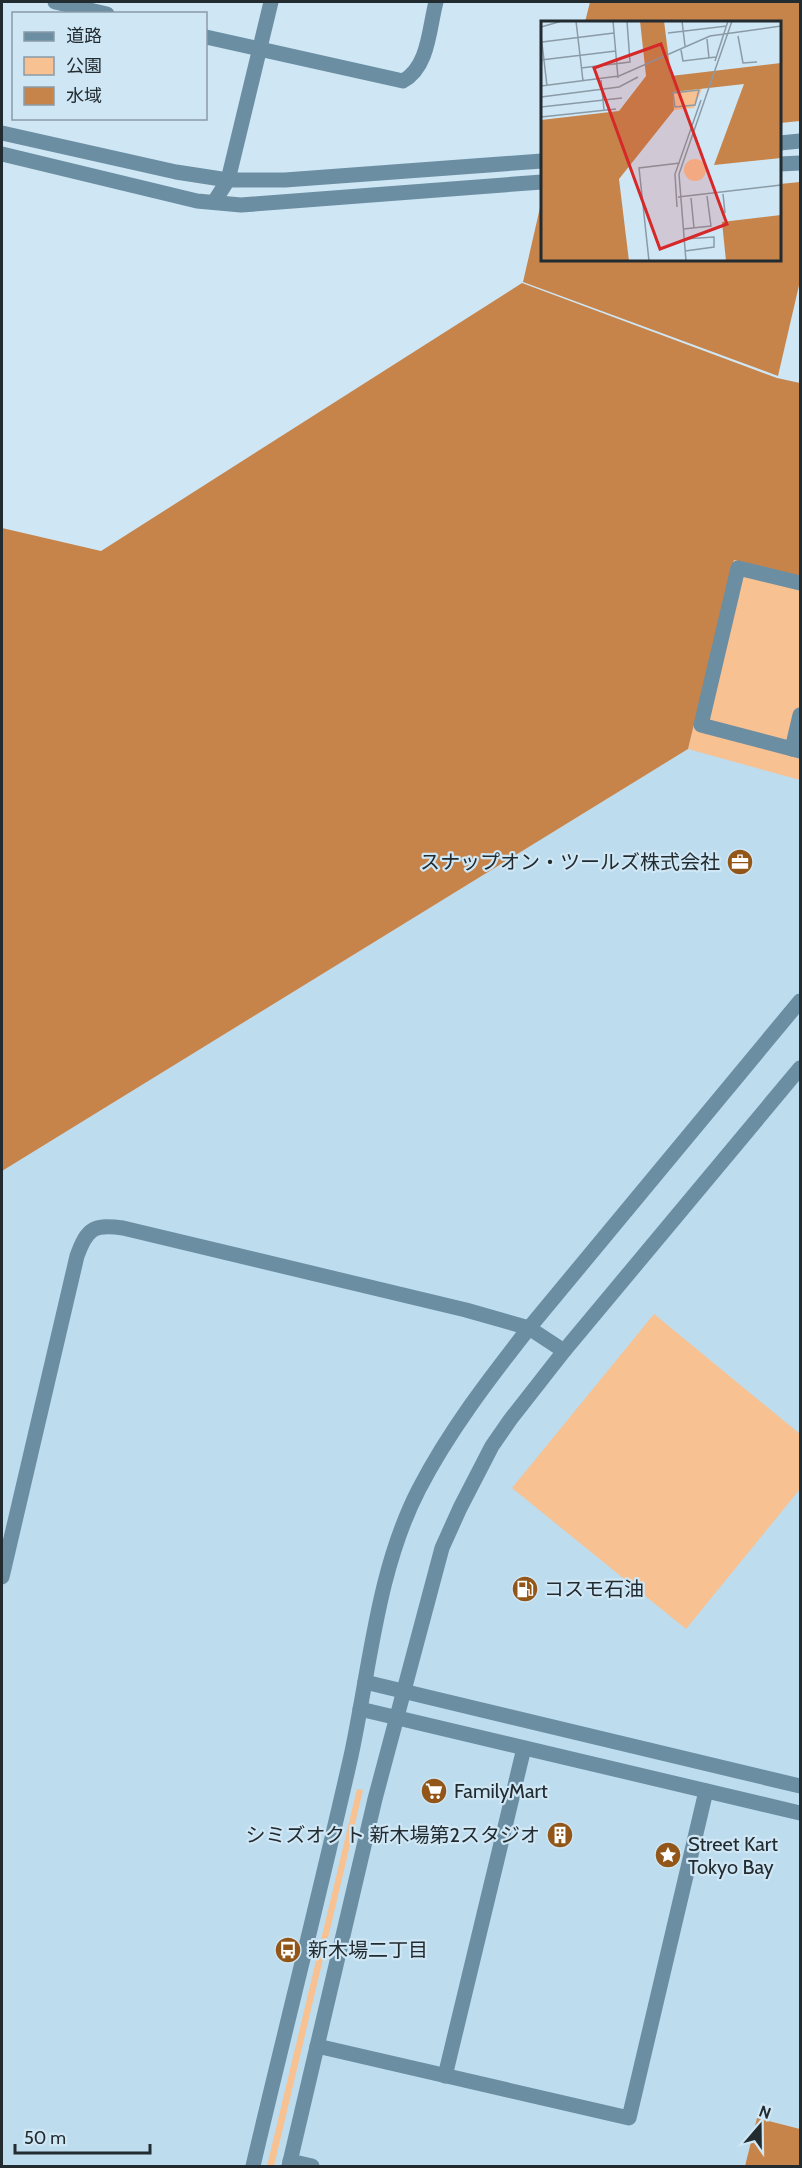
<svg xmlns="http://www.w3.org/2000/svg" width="802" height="2168" viewBox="0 0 802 2168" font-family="Cabin,'Noto Sans JP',sans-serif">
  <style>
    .built { fill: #bddcee }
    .green { fill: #f8c192 }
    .water { fill: #c6844a }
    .pier { fill: #cfe6f4 }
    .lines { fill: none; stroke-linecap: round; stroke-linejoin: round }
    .minor { stroke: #6b8ea2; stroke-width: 15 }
    .labels { text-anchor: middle; stroke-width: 4.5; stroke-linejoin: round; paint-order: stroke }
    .poi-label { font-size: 20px; fill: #222b30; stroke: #cfe6f4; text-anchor: start }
    .inset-road { fill: none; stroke: #8a9ba6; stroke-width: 1.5 }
    .view { fill: #d62828; fill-opacity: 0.15; stroke: #d62828; stroke-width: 3 }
    .inset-edge { fill: none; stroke: #222b30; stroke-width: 3 }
  </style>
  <rect width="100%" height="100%" fill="#cfe6f4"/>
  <polygon class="built" points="800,576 800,2129 757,2118 745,2166 2,2166 2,1171 688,749"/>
  <g class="green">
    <polygon points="734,560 800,576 800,780 688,749"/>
    <polygon points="654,1314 800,1434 800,1489 686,1629 512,1488"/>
    <polygon points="357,1789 363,1790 274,2166 267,2166"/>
  </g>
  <g class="water">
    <polygon points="590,2 800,2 800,281 778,376 523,282 542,199 542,260 780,260 780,22 585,22"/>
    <polygon points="522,283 777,378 800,383 800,576 734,560 688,749 2,1171 2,528 101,551"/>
    <polygon points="757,2118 800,2129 800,2166 745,2166"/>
  </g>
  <polygon class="pier" points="800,121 800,182 780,184 780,123"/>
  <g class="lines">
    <g class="minor">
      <polyline points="55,2 107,14"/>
      <path d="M206 37 403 81C429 67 429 28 436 2"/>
      <polyline points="2,133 176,172 228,180 285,180 542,161"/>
      <polyline points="780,143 800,141"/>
      <polyline points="2,154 197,201 241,205 542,182"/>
      <polyline points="780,164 800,163"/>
      <polyline points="214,202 228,180 271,2"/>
      <polyline points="800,583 738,568 701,725 800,751"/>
      <polyline points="792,749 800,715"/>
      <path d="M2 1577 77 1256C87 1228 94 1224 123 1228L466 1310 529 1328 564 1351"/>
      <polyline points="365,1682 800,1786"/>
      <polyline points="360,1709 800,1813"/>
      <polyline points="317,2046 629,2118 706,1791"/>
      <polyline points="445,2076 524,1748"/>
      <polyline points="290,2161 312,2166"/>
      <path d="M253 2166C285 2030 320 1893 351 1756 370 1668 377 1570 419 1489 449 1431 489 1379 529 1328L800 1001"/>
      <polyline points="289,2166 375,1799 442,1548 460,1508 492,1446 510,1420 564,1351 800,1068"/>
    </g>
  </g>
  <defs>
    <symbol id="office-disc" viewBox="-11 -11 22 22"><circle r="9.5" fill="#925618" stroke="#cfe6f4"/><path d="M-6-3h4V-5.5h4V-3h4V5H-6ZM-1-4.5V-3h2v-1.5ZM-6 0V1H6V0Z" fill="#fff"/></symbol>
    <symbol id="fuel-disc" viewBox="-11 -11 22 22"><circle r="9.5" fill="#925618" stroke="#cfe6f4"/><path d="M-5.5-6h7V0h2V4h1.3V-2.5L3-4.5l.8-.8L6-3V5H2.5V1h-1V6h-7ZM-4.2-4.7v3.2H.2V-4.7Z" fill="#fff"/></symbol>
    <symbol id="supermarket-disc" viewBox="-11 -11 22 22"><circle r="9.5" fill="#925618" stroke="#cfe6f4"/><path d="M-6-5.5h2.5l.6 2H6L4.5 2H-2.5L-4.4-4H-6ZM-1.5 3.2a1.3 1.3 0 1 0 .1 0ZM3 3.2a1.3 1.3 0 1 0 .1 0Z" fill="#fff"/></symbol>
    <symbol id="building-disc" viewBox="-11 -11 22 22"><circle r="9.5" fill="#925618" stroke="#cfe6f4"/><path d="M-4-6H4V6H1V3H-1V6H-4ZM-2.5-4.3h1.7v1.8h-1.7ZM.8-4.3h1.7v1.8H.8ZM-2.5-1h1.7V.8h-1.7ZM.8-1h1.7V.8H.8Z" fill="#fff"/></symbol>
    <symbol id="sight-disc" viewBox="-11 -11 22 22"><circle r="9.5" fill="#925618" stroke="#cfe6f4"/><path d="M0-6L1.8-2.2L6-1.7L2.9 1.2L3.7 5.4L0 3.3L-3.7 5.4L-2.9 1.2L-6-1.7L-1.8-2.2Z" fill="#fff"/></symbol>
    <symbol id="bus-disc" viewBox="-11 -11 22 22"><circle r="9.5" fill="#925618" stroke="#cfe6f4"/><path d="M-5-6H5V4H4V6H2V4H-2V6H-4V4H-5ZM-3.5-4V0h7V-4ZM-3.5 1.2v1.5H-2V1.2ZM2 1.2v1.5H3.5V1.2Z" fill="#fff"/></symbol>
  </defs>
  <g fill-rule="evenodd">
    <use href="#office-disc" x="725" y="847" width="30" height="30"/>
    <use href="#fuel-disc" x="510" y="1574" width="30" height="30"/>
    <use href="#supermarket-disc" x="419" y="1776" width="30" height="30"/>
    <use href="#building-disc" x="545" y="1820" width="30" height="30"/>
    <use href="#sight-disc" x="653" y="1840" width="30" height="30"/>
    <use href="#bus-disc" x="273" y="1935" width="30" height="30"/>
  </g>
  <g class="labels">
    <g class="poi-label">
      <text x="720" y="869" text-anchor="end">スナップオン・ツールズ株式会社</text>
      <text x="544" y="1596">コスモ石油</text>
      <text x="454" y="1798">FamilyMart</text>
      <text x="540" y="1842" text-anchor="end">シミズオクト 新木場第2スタジオ</text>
      <text x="688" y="1851">Street Kart<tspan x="688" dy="23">Tokyo Bay</tspan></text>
      <text x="308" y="1957">新木場二丁目</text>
    </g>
  </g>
  <g transform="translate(541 21)">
    <rect width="240" height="240" fill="#cfe6f4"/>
    <path d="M161 68 153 87 133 89 131 71ZM143 149a11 11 0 1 1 22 0a11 11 0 1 1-22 0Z" fill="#f8c192"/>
    <path d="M99 0H123L130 55 240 42V137L173 144 203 63 132 71 133 89 78 158 88 240H0V99L78 90 105 55ZM240 194V240H185L181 201Z" fill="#c6844a"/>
    <path class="inset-road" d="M35 0 42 60M72 0 77 57M141 0 144 25M0 6 21 0M127 12 186 5M0 14 6 65M197 15 202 42 216 41M166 18 168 37M1 21 73 12M140 29 142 40 175 36M0 39 75 30M174 40 187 0M40 47 89 41 86 0M60 59 63 89M0 65 78 55 169 15 240 5M158 69 154 84 134 86 132 72ZM0 76 78 66 97 56M0 86 81 77M0 96 75 88M182 173 184 192M137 176 240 164M150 177 153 207M136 186 134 153 160 79M142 208 170 205 166 175M143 218 173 216V226L144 230M108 240 98 147 139 142M145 240 138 153 191 0"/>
    <path class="view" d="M120 23 186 203 119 228 53 47Z"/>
    <rect width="240" height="240" class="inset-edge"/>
  </g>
  <rect width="802" height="2168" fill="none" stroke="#222b30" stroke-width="6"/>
  <rect x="12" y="12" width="195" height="108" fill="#cfe6f4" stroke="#8a9ba6" stroke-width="1.5"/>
  <rect x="24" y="32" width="30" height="9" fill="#6b8ea2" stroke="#8a9ba6" stroke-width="1.5"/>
  <text x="66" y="42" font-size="18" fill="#222b30">道路</text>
  <rect x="24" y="57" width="30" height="18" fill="#f8c192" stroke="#8a9ba6" stroke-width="1.5"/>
  <text x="66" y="72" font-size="18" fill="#222b30">公園</text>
  <rect x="24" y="87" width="30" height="18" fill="#c6844a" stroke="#8a9ba6" stroke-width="1.5"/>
  <text x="66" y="102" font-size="18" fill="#222b30">水域</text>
  <g transform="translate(760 2126) rotate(20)" stroke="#cfe6f4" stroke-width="4.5" paint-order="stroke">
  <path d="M0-4.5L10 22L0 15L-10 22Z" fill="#222b30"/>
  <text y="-9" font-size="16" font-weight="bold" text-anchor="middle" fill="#222b30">N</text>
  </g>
  <path d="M15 2144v9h135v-9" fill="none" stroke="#222b30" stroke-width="3"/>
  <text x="24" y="2144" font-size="18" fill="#222b30" stroke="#cfe6f4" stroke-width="4.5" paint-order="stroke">50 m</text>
</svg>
